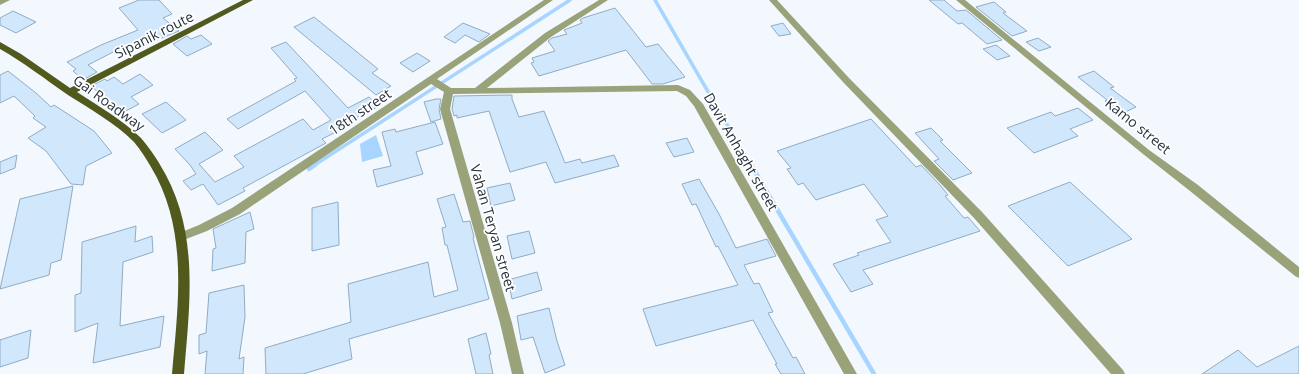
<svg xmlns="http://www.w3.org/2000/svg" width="1299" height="374" viewBox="0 0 1299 374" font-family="'Open Sans',sans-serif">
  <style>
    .water { fill: #a7d5ff }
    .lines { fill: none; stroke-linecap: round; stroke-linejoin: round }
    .stream-far1 { stroke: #a7d5ff; stroke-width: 3.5 }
    .stream { stroke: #a7d5ff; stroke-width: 4.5 }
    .building { fill: #d0e7fc; stroke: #90acc5 }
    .minor { fill: #9aa27a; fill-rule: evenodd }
    .major { fill: #515a1c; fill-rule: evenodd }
    .labels { text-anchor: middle; stroke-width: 3.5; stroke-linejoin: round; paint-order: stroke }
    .street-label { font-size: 14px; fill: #25303a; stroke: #fff }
  </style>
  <rect width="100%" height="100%" fill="#f2f8fe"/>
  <polygon class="water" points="376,135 383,156 362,162 360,144"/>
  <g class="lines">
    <g class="stream-far1">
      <polyline points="655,0 751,166"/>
      <polyline points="313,166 570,0"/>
    </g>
    <g class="stream">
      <polyline points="751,165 874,374"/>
      <polyline points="309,169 315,165"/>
    </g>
  </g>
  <g class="building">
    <polygon points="139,0 159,0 172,14 163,18 179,31 122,54 119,49 88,65 97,72 83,80 73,71 76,69 67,62 101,45 138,30 119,8"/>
    <polygon points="929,0 944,0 957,11 966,10 1002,40 987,44 962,23 958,24"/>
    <polygon points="994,2 1006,12 1003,13 1027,31 1012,36 976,7"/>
    <polygon points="615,8 646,47 658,44 685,77 663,84 652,84 626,50 539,76 531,63 534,62 532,58 555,51 548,41 552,38 567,34 564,30 582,23 580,20 583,18"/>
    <polygon points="13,11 36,22 16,33 0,25 0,18"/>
    <polygon points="314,17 378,69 372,73 391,86 376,95 294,27"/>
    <polygon points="463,23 490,34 479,42 465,35 455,43 444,37"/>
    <polygon points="783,23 791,34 779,36 771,26"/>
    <polygon points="201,35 212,44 187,56 173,44 187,36 191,39"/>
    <polygon points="1038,38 1051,47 1039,51 1026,42"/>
    <polygon points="286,42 348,108 369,97 379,106 352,120 354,123 322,139 326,143 243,188 245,191 218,205 203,184 191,190 183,181 196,174 190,165 175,149 205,132 223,150 199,164 215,182 244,167 234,156 303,119 313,130 331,120 305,91 238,129 227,119 296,81 294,79 297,78 271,48"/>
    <polygon points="996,45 1010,56 997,60 983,49"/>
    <polygon points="417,53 430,61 413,72 400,63"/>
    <polygon points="8,71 36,93 51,107 54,105 94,131 112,153 86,166 83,185 71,184 46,151 28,138 46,127 33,118 35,116 14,96 0,103 0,75"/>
    <polygon points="1094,71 1114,87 1110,88 1136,107 1121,114 1105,101 1107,100 1078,77"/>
    <polygon points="140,74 153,85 131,97 139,104 122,113 91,86 105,79 107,81 114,77 123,84"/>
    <polygon points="512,95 512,99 519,117 544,111 565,163 580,159 582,163 614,155 619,166 555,183 546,162 510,172 489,111 457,118 457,115 454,116 452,109 454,96"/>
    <polygon points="436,99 441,99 439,109 441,119 431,122 424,102"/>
    <polygon points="166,102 186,120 162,133 142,114"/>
    <polygon points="1078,108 1093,120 1070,129 1078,136 1034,153 1007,128 1051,112 1055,116"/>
    <polygon points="871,119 916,167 921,165 940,185 948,195 945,196 964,218 968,217 980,231 863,270 873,284 851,292 833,264 859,255 857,253 891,242 876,220 888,216 864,184 816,200 803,183 798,185 787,169 791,168 777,151"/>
    <polygon points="435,122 443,144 416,152 423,174 377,187 373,170 391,166 382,132 395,129 396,132"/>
    <polygon points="931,128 943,140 940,141 972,173 953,180 934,161 939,159 915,133"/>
    <polygon points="687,138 694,152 674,157 666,143"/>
    <polygon points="17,155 15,168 0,174 0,162"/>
    <polygon points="699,179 719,214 736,248 767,239 776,256 744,265 754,284 759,283 773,312 768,313 793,358 796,357 805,374 781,374 775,364 777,364 753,320 656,346 643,309 738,285 718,246 716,247 696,204 692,205 682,184"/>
    <polygon points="1070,182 1132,239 1068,266 1008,206"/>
    <polygon points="510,183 515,200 491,206 487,188"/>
    <polygon points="73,186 61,260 51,263 49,275 0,289 20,199"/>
    <polygon points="454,194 463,222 470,221 474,237 473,238 489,299 349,339 352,359 303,374 266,374 265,348 351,322 348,284 428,262 434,297 458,290 447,245 445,245 442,228 446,227 437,199"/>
    <polygon points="338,202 339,245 312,251 312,208"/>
    <polygon points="250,212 254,229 246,232 245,263 212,271 213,249 216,248 213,229"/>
    <polygon points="136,226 135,242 152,236 153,252 123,262 120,326 164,316 160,347 93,363 98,323 75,332 75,295 81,293 82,242"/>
    <polygon points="529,231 535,253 512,259 507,236"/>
    <polygon points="537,272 542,290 512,299 508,280"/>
    <polygon points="244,285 245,317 239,359 244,357 243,374 205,374 207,351 199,354 199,335 206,333 209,293"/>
    <polygon points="549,308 557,341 565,365 545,373 533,337 521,340 517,316"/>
    <polygon points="31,330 28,358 0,367 0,340"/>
    <polygon points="486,333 491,354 489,355 493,374 476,374 468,339"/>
    <polygon points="1299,346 1299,374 1202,374 1238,350 1257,367"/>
  </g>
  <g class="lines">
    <g class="minor">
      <polygon points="0,0 10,0 0,5"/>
      <polygon points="544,0 553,0 437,79 451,88 475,88 545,33 599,0 608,0 551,37 487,88 678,85 690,90 703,104 857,374 844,374 694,106 686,96 677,91 453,94 450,109 512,323 524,374 512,374 500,323 440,109 444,92 431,84 240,214 207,231 181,241 177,240 176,237 177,234 199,225 232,208"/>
      <polygon points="769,0 777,0 849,78 982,212 1123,370 1125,374 1111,374 974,218 843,82"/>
      <polygon points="956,0 965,0 1149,150 1198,185 1299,267 1299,278 1295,276 1190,191 1143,154"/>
    </g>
    <path class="major" d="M243 0H253L77 92C98 106 123 120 141 138 148 146 154 155 159 163 200 228 190 301 184 374H172C178 305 189 230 151 167 146 159 141 150 134 142 115 123 90 109 68 95 45 79 23 62 0 49V42L21 54 70 88Z"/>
  </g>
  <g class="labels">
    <g class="street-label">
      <text transform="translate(154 35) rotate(-27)" y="5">Sipanik route</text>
      <text transform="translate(109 103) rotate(36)" y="5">Gai Roadway</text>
      <text transform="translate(360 112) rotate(-34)" y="5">18th street</text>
      <text transform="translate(1138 126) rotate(39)" y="5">Kamo street</text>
      <text transform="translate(741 152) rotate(60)" y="5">Davit Anhaght street</text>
      <text transform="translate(493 228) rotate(74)" y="5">Vahan Teryan street</text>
    </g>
  </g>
</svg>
